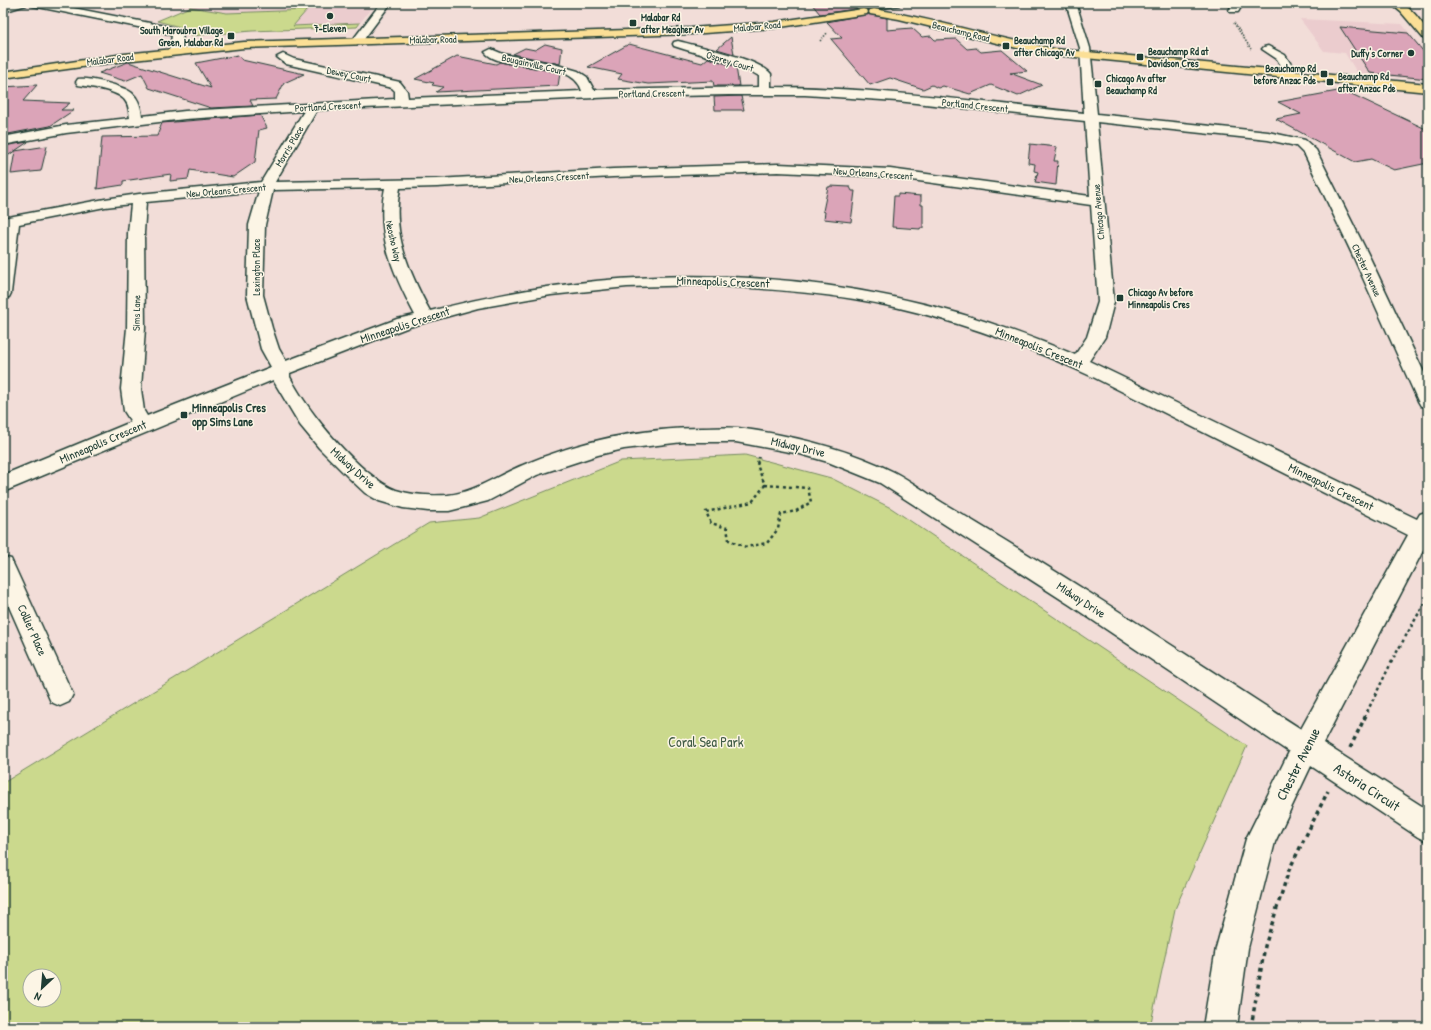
<svg xmlns="http://www.w3.org/2000/svg" width="1431" height="1030" viewBox="0 0 1431 1030" font-family="'Patrick Hand',sans-serif">
  <style>
    .built { fill: #ebccce }
    .green { fill: #cbd98d; stroke: #758b60; fill-rule: evenodd }
    .building { fill: #dba4b8; stroke: #1f3d34 }
    .lines { fill: none; stroke-linecap: round; stroke-linejoin: round }
    .minor-casing { stroke: #1f3d34; stroke-width: 3 }
    .major-casing { stroke: #1f3d34; stroke-width: 3 }
    .path-far3 { stroke: #1f3d34; stroke-width: 1.5; stroke-dasharray: 1.5 1.5; stroke-linecap: butt }
    .path-far2 { stroke: #1f3d34; stroke-width: 2; stroke-dasharray: 2.5 2.5; stroke-linecap: butt }
    .path-far1 { stroke: #1f3d34; stroke-width: 2.5; stroke-dasharray: 3 3; stroke-linecap: butt }
    .path { stroke: #1f3d34; stroke-width: 3.5; stroke-dasharray: 4 4; stroke-linecap: butt }
    .minor { fill: #fcf5e5; fill-rule: evenodd }
    .major { fill: #fbdf96; fill-rule: evenodd }
    .poi-dot { fill: #1f3d34; stroke: #fcf5e5; stroke-width: 1.5 }
    .labels { text-anchor: middle; stroke-width: 3; stroke-linejoin: round; paint-order: stroke }
    .far-poi-label { font-size: 10px; font-weight: bold; fill: #1f3d34; stroke: #fcf5e5; text-anchor: start }
    .far-street-label { font-size: 10px; fill: #1f3d34; stroke: #fcf5e5 }
    .street-label { font-size: 12px; fill: #1f3d34; stroke: #fcf5e5 }
    .poi-label { font-size: 12px; font-weight: bold; fill: #1f3d34; stroke: #fcf5e5; text-anchor: start }
    .near-park-label { font-size: 14px; fill: #415c46; stroke: #fcf5e5 }
    .near-street-label { font-size: 14px; fill: #1f3d34; stroke: #fcf5e5 }
  </style>
  <rect width="100%" height="100%" fill="#f2ddd8"/>
  <filter id="ink" filterUnits="userSpaceOnUse"><feTurbulence type="fractalNoise" baseFrequency=".025" numOctaves="2"/><feDisplacementMap in="SourceGraphic" scale="8" xChannelSelector="R" yChannelSelector="G"/><feConvolveMatrix kernelMatrix="1 2 1 2 8 2 1 2 1" color-interpolation-filters="sRGB"/></filter>
  <g filter="url(#ink)">
    <g class="built">
      <polygon points="201,3 375,3 360,23 292,26 307,10 227,13 190,7"/>
      <polygon points="1300,19 1402,24 1428,56 1428,80 1358,74 1345,53 1324,51"/>
    </g>
    <g class="green">
      <polygon points="190,7 227,13 307,10 293,26 360,23 357,27 252,31 190,36 188,29 157,21"/>
      <path d="M745 455 831 478 891 508 1247 746 1175 909 1150 1027H3V783L429 523 479 518 621 461ZM30 976H54V1000H30Z"/>
    </g>
    <g class="building">
      <polygon points="811,3 877,3 878,8 874,8 868,10 863,8 820,14"/>
      <polygon points="868,14 887,18 887,30 912,28 922,37 931,36 935,40 956,39 967,49 976,48 981,52 1002,50 1027,71 1010,73 1042,85 1018,96 991,85 970,94 943,86 938,88 932,85 923,89 890,78 870,85 831,39 842,38 827,22"/>
      <polygon points="1340,27 1408,33 1428,57 1428,79 1370,73"/>
      <polygon points="731,37 734,54 717,49"/>
      <polygon points="545,44 562,48 560,64 513,54 525,48 535,50"/>
      <polygon points="629,44 702,63 708,58 736,67 739,86 714,86 713,81 648,84 618,79 622,74 588,67"/>
      <polygon points="238,55 242,60 304,74 284,83 276,99 250,100 253,106 211,108 149,88 142,74 125,81 99,73 128,62 211,88 196,63"/>
      <polygon points="457,56 496,64 500,62 551,71 560,73 558,86 436,92 443,87 432,85 434,83 415,79"/>
      <polygon points="37,85 23,101 70,103 61,110 74,110 50,126 3,135 3,87"/>
      <polygon points="1343,90 1428,130 1428,163 1394,170 1371,159 1355,162 1276,119 1301,114 1278,102"/>
      <polygon points="741,96 744,110 715,110 714,97"/>
      <polygon points="260,115 267,128 259,130 255,162 233,177 190,170 188,179 170,181 171,174 123,181 123,185 97,189 102,137 157,136 162,123"/>
      <polygon points="28,142 3,159 3,146"/>
      <polygon points="1030,144 1057,147 1054,161 1058,161 1056,185 1035,182 1038,172 1034,171 1035,164 1028,163"/>
      <polygon points="47,146 41,171 11,174 15,151"/>
      <polygon points="830,186 850,187 852,191 855,191 851,222 824,219 825,212 823,211 828,187 830,187"/>
      <polygon points="898,194 921,196 921,205 923,205 923,228 920,228 920,229 892,227 894,196 898,196"/>
    </g>
    <g class="lines">
      <defs>
        <g id="minor">
          <polygon points="12,3 27,3 26,5 3,12 3,6"/>
          <polygon points="28,3 48,3 170,27 182,32 183,34 181,51 175,54 171,53 169,51 172,36 163,32 33,6"/>
          <polygon points="381,3 391,3 361,43 353,43 352,41"/>
          <polygon points="879,3 900,3 899,5 883,8 879,7 878,5"/>
          <path d="M1066 3H1076L1090 48 1097 114 1268 132 1305 140 1316 150 1370 258 1428 381V407L1421 406 1418 401 1354 258 1305 155 1296 146 1268 140 1097 122 1114 302 1105 337 1089 361 1417 519 1420 514 1428 511V544L1427 543 1323 743 1428 810V842L1418 837 1311 766 1275 842 1248 948 1237 1027H1203L1216 948 1246 839 1289 752 1070 605 880 483 828 462 800 454 736 442H683L624 449 598 455 537 475 488 501 449 511H428L403 508 379 501 365 493 348 477 319 448 300 425 273 380 3 492V475L131 422 124 411 121 389 127 328 128 233 131 204 105 207 19 224 11 293 9 297 3 298V218L105 199 139 194 261 182 304 111 185 119 66 133 3 145V137L66 125 130 118C129 112 129 106 126 102 120 90 90 87 78 85L76 82 78 79C88 77 124 86 132 93 139 99 141 108 142 116L185 111 395 99V91L392 88 286 64 277 57 283 54 294 59 400 82 407 91 408 98 582 91C572 57 501 73 485 52L491 49 503 54 554 64 578 71 587 77 594 90 759 87V76C733 60 703 56 674 46L673 44 674 42 678 41C697 46 760 59 771 74V87C875 87 980 102 1084 113L1080 48ZM729 95H805L897 101 1085 121 1090 196 890 169 778 164 613 169 437 179 275 182 317 110 618 97ZM778 172 890 177 1091 205 1098 302 1087 337 1075 355C869 266 646 254 430 311 409 272 391 232 400 188L437 187 613 177ZM385 188C375 234 394 275 415 315L397 319 286 361 279 349 272 328 263 295 265 225 273 190ZM259 191 249 225 247 295 261 349 271 367 147 416 144 411 141 389 145 328 144 233 146 202ZM703 285C754 288 804 291 854 299 938 313 1018 342 1095 378L1408 535 1301 729C1213 672 1126 615 1037 560 1006 541 975 522 943 503 927 493 911 481 894 472 846 448 791 435 738 428 727 427 715 428 703 428 642 428 579 441 523 465 498 475 475 492 448 495 432 496 411 495 396 490 359 475 308 412 290 377V373L409 327 478 308 551 295 627 287Z"/>
          <polygon points="1228,3 1238,3 1241,7 1238,12 1230,12 1229,10 1231,7"/>
          <polygon points="1268,46 1285,55 1298,75 1296,77 1288,77 1277,59 1262,49 1264,47"/>
          <polygon points="3,557 11,559 69,686 73,694 69,702 60,706 51,702 3,593"/>
        </g>
        <g id="major">
          <path d="M1390 3C1411 3 1415 16 1428 30V40L1424 39 1401 12Z"/>
          <polygon points="863,9 867,10 868,12 867,14 774,28 691,34 244,48 124,61 3,78 3,72 124,54 244,42 691,28 774,22"/>
          <path d="M874 9C935 19 994 38 1055 49L1428 84V92L1055 55 1017 48 899 19 870 14 869 12 870 10Z"/>
        </g>
      </defs>
      <use href="#minor" class="minor-casing"/>
      <use href="#major" class="major-casing"/>
      <g class="path-far3">
        <polyline points="1234,23 1251,49"/>
        <polyline points="820,41 828,32"/>
      </g>
      <polyline class="path-far2" points="757,463 759,457"/>
      <g class="path-far1">
        <polyline points="758,462 757,465 765,485"/>
        <polygon points="765,485 808,488 811,502 796,511 781,514 778,529 767,543 746,547 729,540 727,528 711,523 706,512 752,502"/>
        <polyline points="1367,712 1394,657 1428,597"/>
      </g>
      <g class="path">
        <polyline points="1350,748 1368,711"/>
        <polyline points="1251,1027 1265,946 1289,870 1328,791"/>
      </g>
      <use href="#minor" class="minor"/>
      <use href="#major" class="major"/>
    </g>
  </g>
  <g class="poi-dot">
    <circle cx="330" cy="16" r="4"/>
    <rect x="629" y="19" width="8" height="8" rx="2"/>
    <rect x="227" y="32" width="8" height="8" rx="2"/>
    <rect x="1002" y="42" width="8" height="8" rx="2"/>
    <circle cx="1411" cy="53" r="4"/>
    <rect x="1136" y="53" width="8" height="8" rx="2"/>
    <rect x="1320" y="70" width="8" height="8" rx="2"/>
    <rect x="1326" y="78" width="8" height="8" rx="2"/>
    <rect x="1094" y="80" width="8" height="8" rx="2"/>
    <rect x="1116" y="294" width="8" height="8" rx="2"/>
    <rect x="180" y="411" width="8" height="8" rx="2"/>
  </g>
  <g class="labels">
    <g class="far-poi-label">
      <text x="641" y="21">Malabar Rd<tspan x="641" dy="12">after Meagher Av</tspan></text>
      <text x="330" y="32" text-anchor="middle">7-Eleven</text>
      <text x="223" y="34" text-anchor="end">South Maroubra Village<tspan x="223" dy="12">Green, Malabar Rd</tspan></text>
      <text x="1014" y="44">Beauchamp Rd<tspan x="1014" dy="12">after Chicago Av</tspan></text>
      <text x="1148" y="55">Beauchamp Rd at<tspan x="1148" dy="12">Davidson Cres</tspan></text>
      <text x="1403" y="57" text-anchor="end">Duffy's Corner</text>
      <text x="1316" y="72" text-anchor="end">Beauchamp Rd<tspan x="1316" dy="12">before Anzac Pde</tspan></text>
      <text x="1338" y="80">Beauchamp Rd<tspan x="1338" dy="12">after Anzac Pde</tspan></text>
      <text x="1106" y="82">Chicago Av after<tspan x="1106" dy="12">Beauchamp Rd</tspan></text>
      <text x="1128" y="296">Chicago Av before<tspan x="1128" dy="12">Minneapolis Cres</tspan></text>
    </g>
    <g class="far-street-label">
      <text transform="translate(757 26) rotate(-5)" y="4">Malabar Road</text>
      <text transform="translate(961 31) rotate(14)" y="4">Beauchamp Road</text>
      <text transform="translate(433 39) rotate(-1)" y="4">Malabar Road</text>
      <text transform="translate(110 59) rotate(-7)" y="4">Malabar Road</text>
      <text transform="translate(730 61) rotate(17)" y="4">Osprey Court</text>
      <text transform="translate(534 64) rotate(13)" y="4">Bougainville Court</text>
      <text transform="translate(349 74) rotate(12)" y="4">Dewey Court</text>
      <text transform="translate(652 93) rotate(-1)" y="4">Portland Crescent</text>
      <text transform="translate(975 105) rotate(6)" y="4">Portland Crescent</text>
      <text transform="translate(328 106) rotate(-3)" y="4">Portland Crescent</text>
      <text transform="translate(289 146) rotate(-59)" y="4">Morris Place</text>
      <text transform="translate(873 173) rotate(4)" y="4">New Orleans Crescent</text>
      <text transform="translate(549 177) rotate(-3)" y="4">New Orleans Crescent</text>
      <text transform="translate(226 190) rotate(-5)" y="4">New Orleans Crescent</text>
      <text transform="translate(1098 212) rotate(-95)" y="4">Chicago Avenue</text>
      <text transform="translate(394 241) rotate(77)" y="4">Neosho Way</text>
      <text transform="translate(256 267) rotate(-90)" y="4">Lexington Place</text>
      <text transform="translate(1367 270) rotate(65)" y="4">Chester Avenue</text>
      <text transform="translate(136 313) rotate(-89)" y="4">Sims Lane</text>
    </g>
    <g class="street-label">
      <text transform="translate(723 282) rotate(2)" y="4">Minneapolis Crescent</text>
      <text transform="translate(405 325) rotate(-18)" y="4">Minneapolis Crescent</text>
      <text transform="translate(1039 348) rotate(22)" y="4">Minneapolis Crescent</text>
      <text transform="translate(103 442) rotate(-23)" y="4">Minneapolis Crescent</text>
      <text transform="translate(798 447) rotate(13)" y="4">Midway Drive</text>
      <text transform="translate(353 468) rotate(42)" y="4">Midway Drive</text>
      <text transform="translate(1331 487) rotate(26)" y="4">Minneapolis Crescent</text>
      <text transform="translate(1081 600) rotate(33)" y="4">Midway Drive</text>
      <text transform="translate(32 630) rotate(66)" y="4">Collier Place</text>
    </g>
    <g class="poi-label">
      <text x="192" y="412">Minneapolis Cres<tspan x="192" dy="14">opp Sims Lane</tspan></text>
    </g>
    <g class="near-park-label">
      <text x="706" y="747">Coral Sea Park</text>
    </g>
    <g class="near-street-label">
      <text transform="translate(1298 764) rotate(-63)" y="5">Chester Avenue</text>
      <text transform="translate(1367 787) rotate(33)" y="5">Astoria Circuit</text>
    </g>
  </g>
  <rect width="1431" height="1030" fill="none" stroke="#fcf5e5" stroke-width="16"/>
  <rect x="8" y="8" width="1415" height="1014" fill="none" stroke="#1f3d34" stroke-width="1.5" filter="url(#ink)"/>
  <g transform="translate(42 988) rotate(206)"><circle r="19" fill="#fcf5e5" stroke="#a4ab9e"/>
  <path d="M0-3L7 15L0 10L-7 15Z" fill="#1f3d34"/>
  <text y="-6" font-size="11" font-weight="bold" text-anchor="middle" fill="#1f3d34">N</text>
  </g>
</svg>
